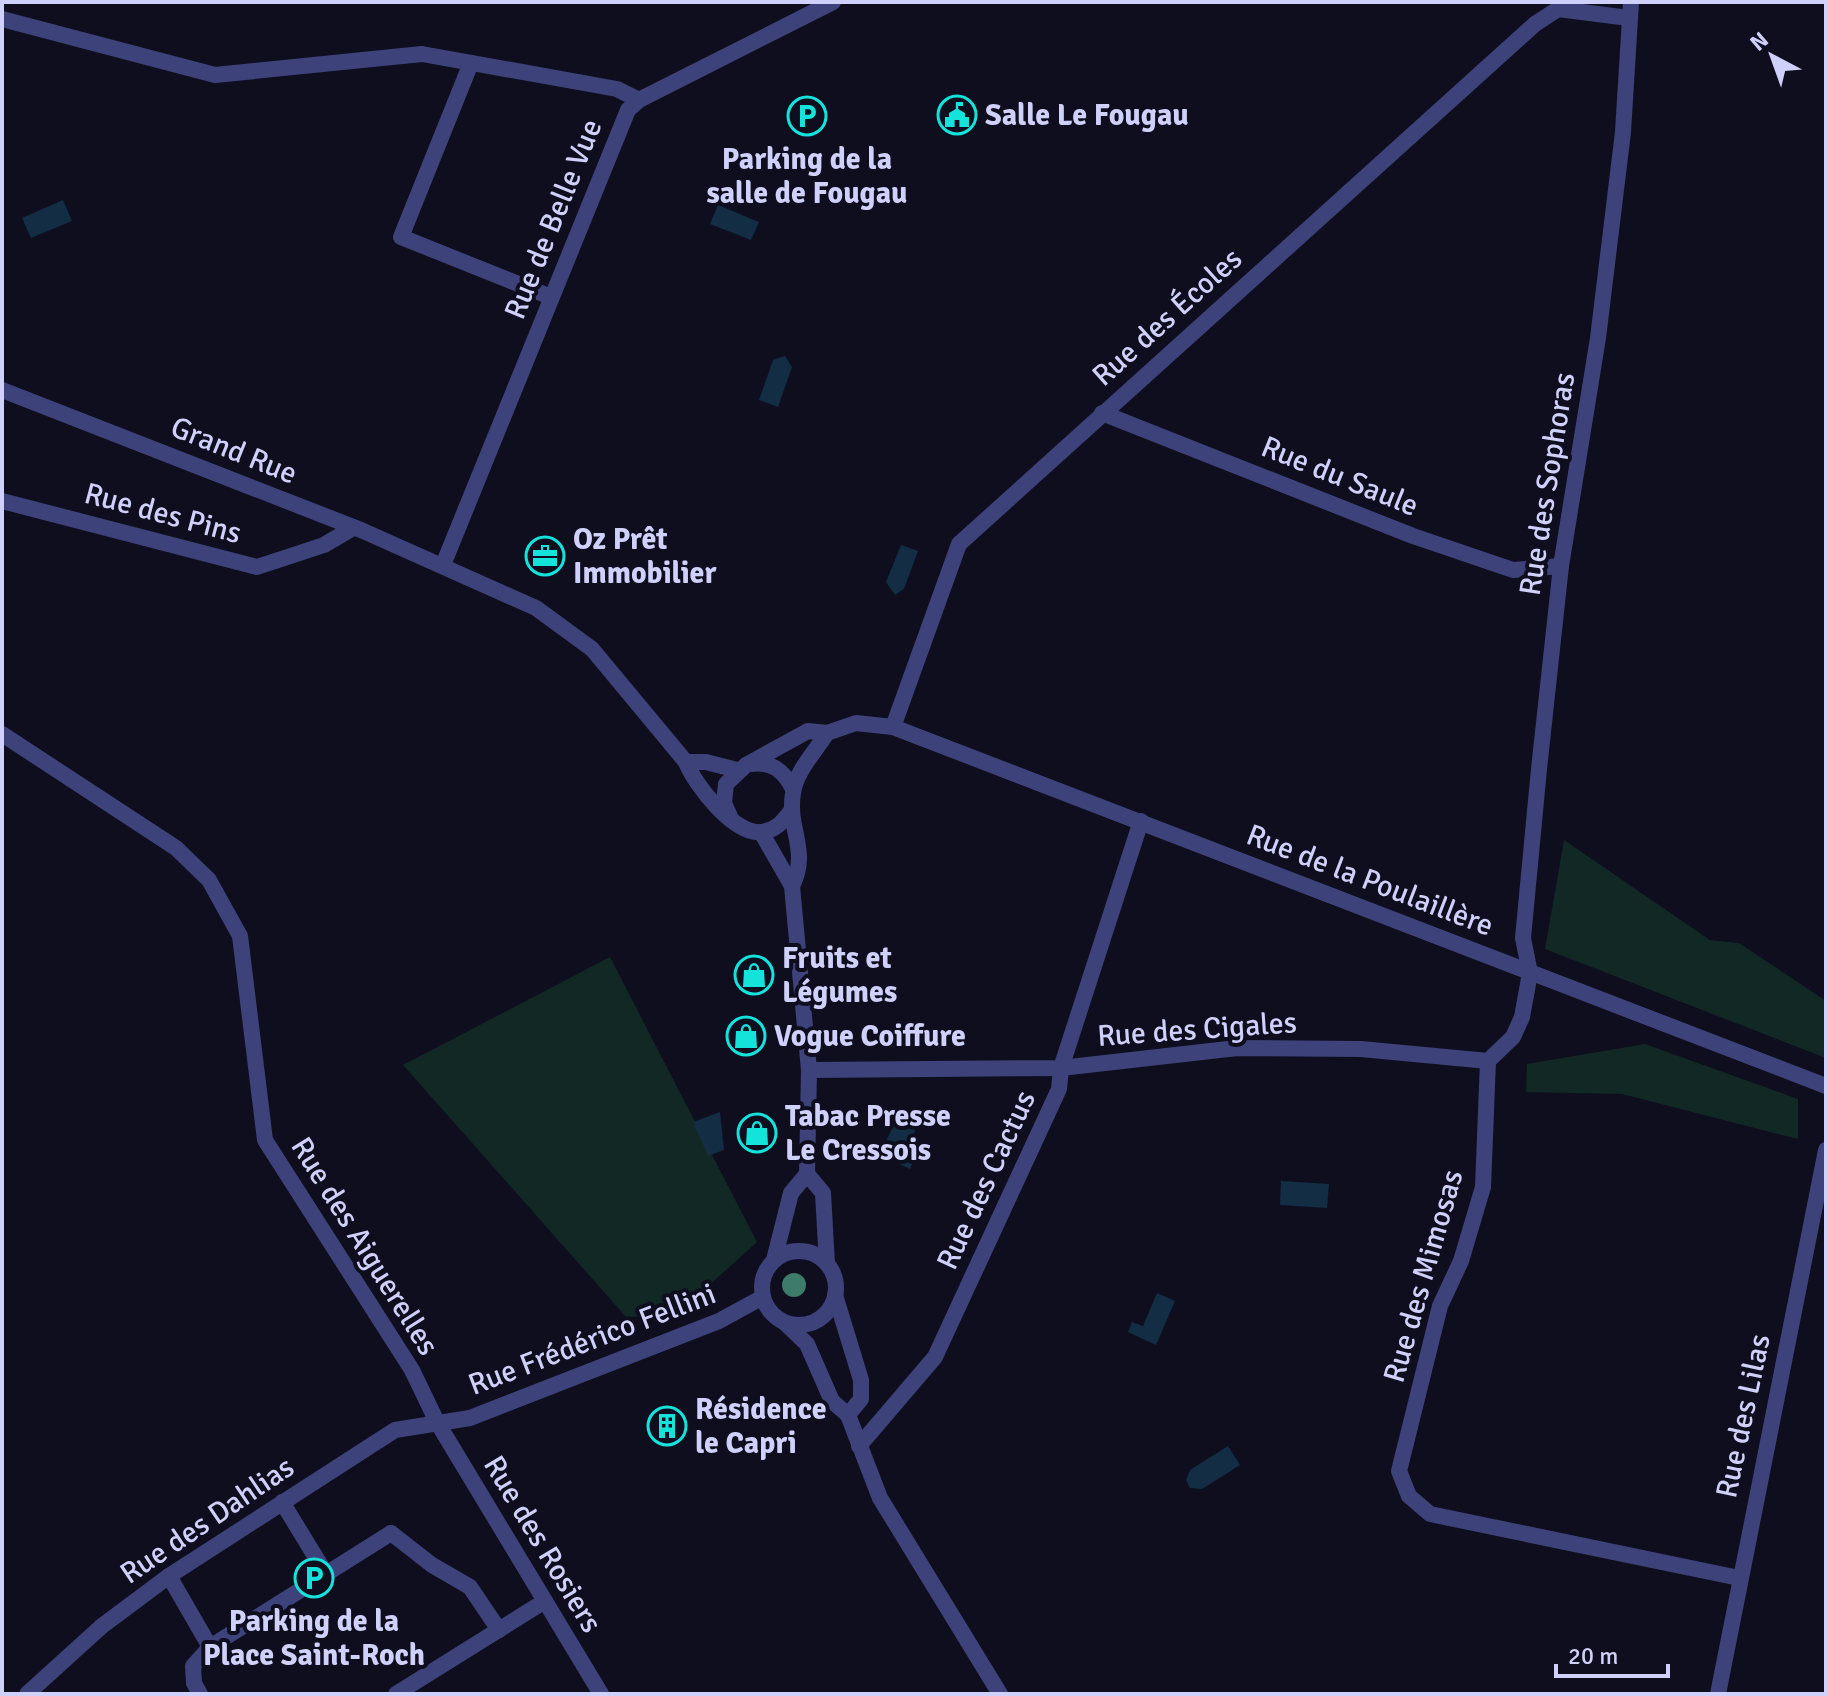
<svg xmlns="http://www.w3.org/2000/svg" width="1828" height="1696" viewBox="0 0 1828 1696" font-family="Signika,sans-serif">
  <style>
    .green { fill: #122824 }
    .water { fill: #122d44 }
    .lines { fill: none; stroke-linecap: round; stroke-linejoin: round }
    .lane { stroke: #3d437a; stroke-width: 16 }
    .street { stroke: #3d437a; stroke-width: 16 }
    .tree { fill: #3d7b6b }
    .labels { text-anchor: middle; stroke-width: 8; stroke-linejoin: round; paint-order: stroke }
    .poi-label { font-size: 30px; font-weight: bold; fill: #d0d1fb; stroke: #0f0e1f; text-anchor: start }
    .street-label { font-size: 30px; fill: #d0d1fb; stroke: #0f0e1f }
  </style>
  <rect width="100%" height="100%" fill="#0f0e1f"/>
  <g class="green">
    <polygon points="1564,840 1710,940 1739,943 1826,1001 1826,1058 1545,949"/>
    <polygon points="610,957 757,1242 684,1308 627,1318 403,1065"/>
    <polygon points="1645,1044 1798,1099 1798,1139 1622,1094 1526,1092 1527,1064"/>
  </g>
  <g class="water">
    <polygon points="63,200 72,221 31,238 22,218"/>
    <polygon points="718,205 759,222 751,240 710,224"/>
    <polygon points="785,356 792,367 778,407 759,400 773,360"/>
    <polygon points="901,545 918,551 904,589 895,595 886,582"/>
    <polygon points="720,1112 724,1150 708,1156 693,1122"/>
    <polygon points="898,1115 918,1124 907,1149 916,1153 910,1169 880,1155"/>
    <polygon points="1281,1181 1329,1184 1327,1208 1280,1205"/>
    <polygon points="1157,1293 1175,1301 1156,1345 1128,1332 1132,1322 1143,1326"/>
    <polygon points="1228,1446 1240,1465 1202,1489 1190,1488 1186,1480 1190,1470"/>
  </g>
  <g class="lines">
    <polyline class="lane" points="391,1533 432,1565 470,1587 499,1630"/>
    <g class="street">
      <polyline points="2,19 215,75 422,54 617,89 639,100"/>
      <polyline points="471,63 401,237 551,297"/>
      <path d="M2 390 361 530 536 608 592 649 686 762C694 784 734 835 761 832 776 831 783 821 791 811"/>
      <polyline points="1102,413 1413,536 1513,570 1561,566"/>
      <polyline points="2,501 257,567 324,545 351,529"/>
      <polyline points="443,565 628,110 639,100 833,2"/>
      <polyline points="893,727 959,544 1535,24 1558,9 1629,18"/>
      <polyline points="2,734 176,848 209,880 240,936 265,1140 412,1370 437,1422 601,1694"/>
      <polyline points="686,762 706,762 737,770"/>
      <path d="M751 764C772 761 784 771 793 789"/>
      <polyline points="731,819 724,803 726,784 746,765 808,731 827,733 856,723 893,727 1826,1086"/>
      <polyline points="761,832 792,886 809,1070 807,1174 823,1193 827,1264"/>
      <path d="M792 886C810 851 787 829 793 793 796 771 815 752 827 733"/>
      <polyline points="1488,1061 1483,1187 1461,1261 1440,1306 1399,1471 1409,1496 1430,1514 1739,1578"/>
      <polyline points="809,1070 1061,1068 1237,1048 1361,1049 1488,1061 1513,1037 1522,1017 1530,973 1523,938 1539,769 1561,566 1598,338 1623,132 1631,2"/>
      <circle cx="799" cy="1288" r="37"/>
      <polyline points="774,1260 791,1193 807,1174"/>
      <polyline points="835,1295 861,1380 861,1399 848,1415"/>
      <polyline points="785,1323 807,1344 832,1401 848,1415 880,1498 1000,1694"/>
      <polyline points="859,1446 935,1357 1059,1089 1061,1068 1141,821"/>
      <polyline points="282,1502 326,1574"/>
      <polyline points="169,1576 210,1647"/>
      <polyline points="27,1694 102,1626 169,1576 395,1430 470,1418 719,1321 763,1297"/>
      <polyline points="200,1694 194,1683 193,1666 210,1647 391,1533"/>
      <polyline points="396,1694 545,1601"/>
      <polyline points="1718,1694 1826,1150"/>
    </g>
  </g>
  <circle class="tree" cx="794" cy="1285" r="12"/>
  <defs>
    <symbol id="civic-ring" viewBox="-11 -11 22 22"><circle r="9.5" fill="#0f0e1f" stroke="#14e3dc" stroke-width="1.5"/><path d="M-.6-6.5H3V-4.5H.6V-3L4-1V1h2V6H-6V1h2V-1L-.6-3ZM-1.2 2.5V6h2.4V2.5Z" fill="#14e3dc"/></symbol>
    <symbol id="parking-ring" viewBox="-11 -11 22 22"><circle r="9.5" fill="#0f0e1f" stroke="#14e3dc" stroke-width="1.5"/><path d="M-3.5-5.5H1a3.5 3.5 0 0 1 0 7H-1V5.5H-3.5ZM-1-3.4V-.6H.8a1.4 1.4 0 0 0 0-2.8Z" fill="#14e3dc"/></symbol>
    <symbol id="office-ring" viewBox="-11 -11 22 22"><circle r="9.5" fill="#0f0e1f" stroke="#14e3dc" stroke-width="1.5"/><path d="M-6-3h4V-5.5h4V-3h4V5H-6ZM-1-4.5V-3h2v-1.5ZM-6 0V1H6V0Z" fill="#14e3dc"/></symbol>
    <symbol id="shop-ring" viewBox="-11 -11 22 22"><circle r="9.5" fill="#0f0e1f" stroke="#14e3dc" stroke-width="1.5"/><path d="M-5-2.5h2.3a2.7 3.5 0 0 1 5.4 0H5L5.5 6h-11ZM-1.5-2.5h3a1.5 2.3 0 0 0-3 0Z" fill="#14e3dc"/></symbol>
    <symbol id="building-ring" viewBox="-11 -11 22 22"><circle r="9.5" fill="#0f0e1f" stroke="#14e3dc" stroke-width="1.5"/><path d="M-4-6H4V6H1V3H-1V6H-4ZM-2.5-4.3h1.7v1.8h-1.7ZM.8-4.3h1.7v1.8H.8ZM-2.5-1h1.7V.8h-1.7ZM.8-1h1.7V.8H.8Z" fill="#14e3dc"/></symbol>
  </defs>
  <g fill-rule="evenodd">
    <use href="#civic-ring" x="935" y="93" width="44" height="44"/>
    <use href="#parking-ring" x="785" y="94" width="44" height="44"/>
    <use href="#office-ring" x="523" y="534" width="44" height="44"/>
    <use href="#shop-ring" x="732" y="953" width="44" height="44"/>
    <use href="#shop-ring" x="724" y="1014" width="44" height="44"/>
    <use href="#shop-ring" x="735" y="1111" width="44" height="44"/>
    <use href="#building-ring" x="645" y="1404" width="44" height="44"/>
    <use href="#parking-ring" x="292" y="1556" width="44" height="44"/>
  </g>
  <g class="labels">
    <g class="poi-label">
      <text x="985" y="125">Salle Le Fougau</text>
      <text x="807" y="169" text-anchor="middle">Parking de la<tspan x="807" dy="34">salle de Fougau</tspan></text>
      <text x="573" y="549">Oz Prêt<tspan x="573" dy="34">Immobilier</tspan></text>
      <text x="782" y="968">Fruits et<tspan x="782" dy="34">Légumes</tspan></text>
      <text x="774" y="1046">Vogue Coiffure</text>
      <text x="785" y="1126">Tabac Presse<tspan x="785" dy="34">Le Cressois</tspan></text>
      <text x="695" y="1419">Résidence<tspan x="695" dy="34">le Capri</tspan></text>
      <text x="314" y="1631" text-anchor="middle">Parking de la<tspan x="314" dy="34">Place Saint-Roch</tspan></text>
    </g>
    <g class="street-label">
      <text transform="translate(553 219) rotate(-68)" y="10">Rue de Belle Vue</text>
      <text transform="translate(1167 317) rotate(-42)" y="10">Rue des Écoles</text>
      <text transform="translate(234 450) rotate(22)" y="10">Grand Rue</text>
      <text transform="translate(1340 476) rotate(22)" y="10">Rue du Saule</text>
      <text transform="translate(1547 484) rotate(-81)" y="10">Rue des Sophoras</text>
      <text transform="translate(163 513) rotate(15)" y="10">Rue des Pins</text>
      <text transform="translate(1370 880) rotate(21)" y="10">Rue de la Poulaillère</text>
      <text transform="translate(1197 1029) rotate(-4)" y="10">Rue des Cigales</text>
      <text transform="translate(986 1180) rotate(-65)" y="10">Rue des Cactus</text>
      <text transform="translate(365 1246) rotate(58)" y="10">Rue des Aiguerelles</text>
      <text transform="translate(1423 1276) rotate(-74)" y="10">Rue des Mimosas</text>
      <text transform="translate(592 1339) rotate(-21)" y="10">Rue Frédérico Fellini</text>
      <text transform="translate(1743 1416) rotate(-78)" y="10">Rue des Lilas</text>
      <text transform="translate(207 1520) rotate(-34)" y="10">Rue des Dahlias</text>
      <text transform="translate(543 1544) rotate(59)" y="10">Rue des Rosiers</text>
    </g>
  </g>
  <rect width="1828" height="1696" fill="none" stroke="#d0d1fb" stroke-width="8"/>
  <g transform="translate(1772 56) rotate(319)" stroke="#0f0e1f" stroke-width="6" paint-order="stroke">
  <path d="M0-6L14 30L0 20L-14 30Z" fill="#d0d1fb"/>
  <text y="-12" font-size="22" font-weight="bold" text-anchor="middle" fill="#d0d1fb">N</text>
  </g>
  <path d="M1556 1664v12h112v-12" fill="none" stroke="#d0d1fb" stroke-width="4"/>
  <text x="1568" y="1664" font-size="24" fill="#d0d1fb" stroke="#0f0e1f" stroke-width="6" paint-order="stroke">20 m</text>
</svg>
